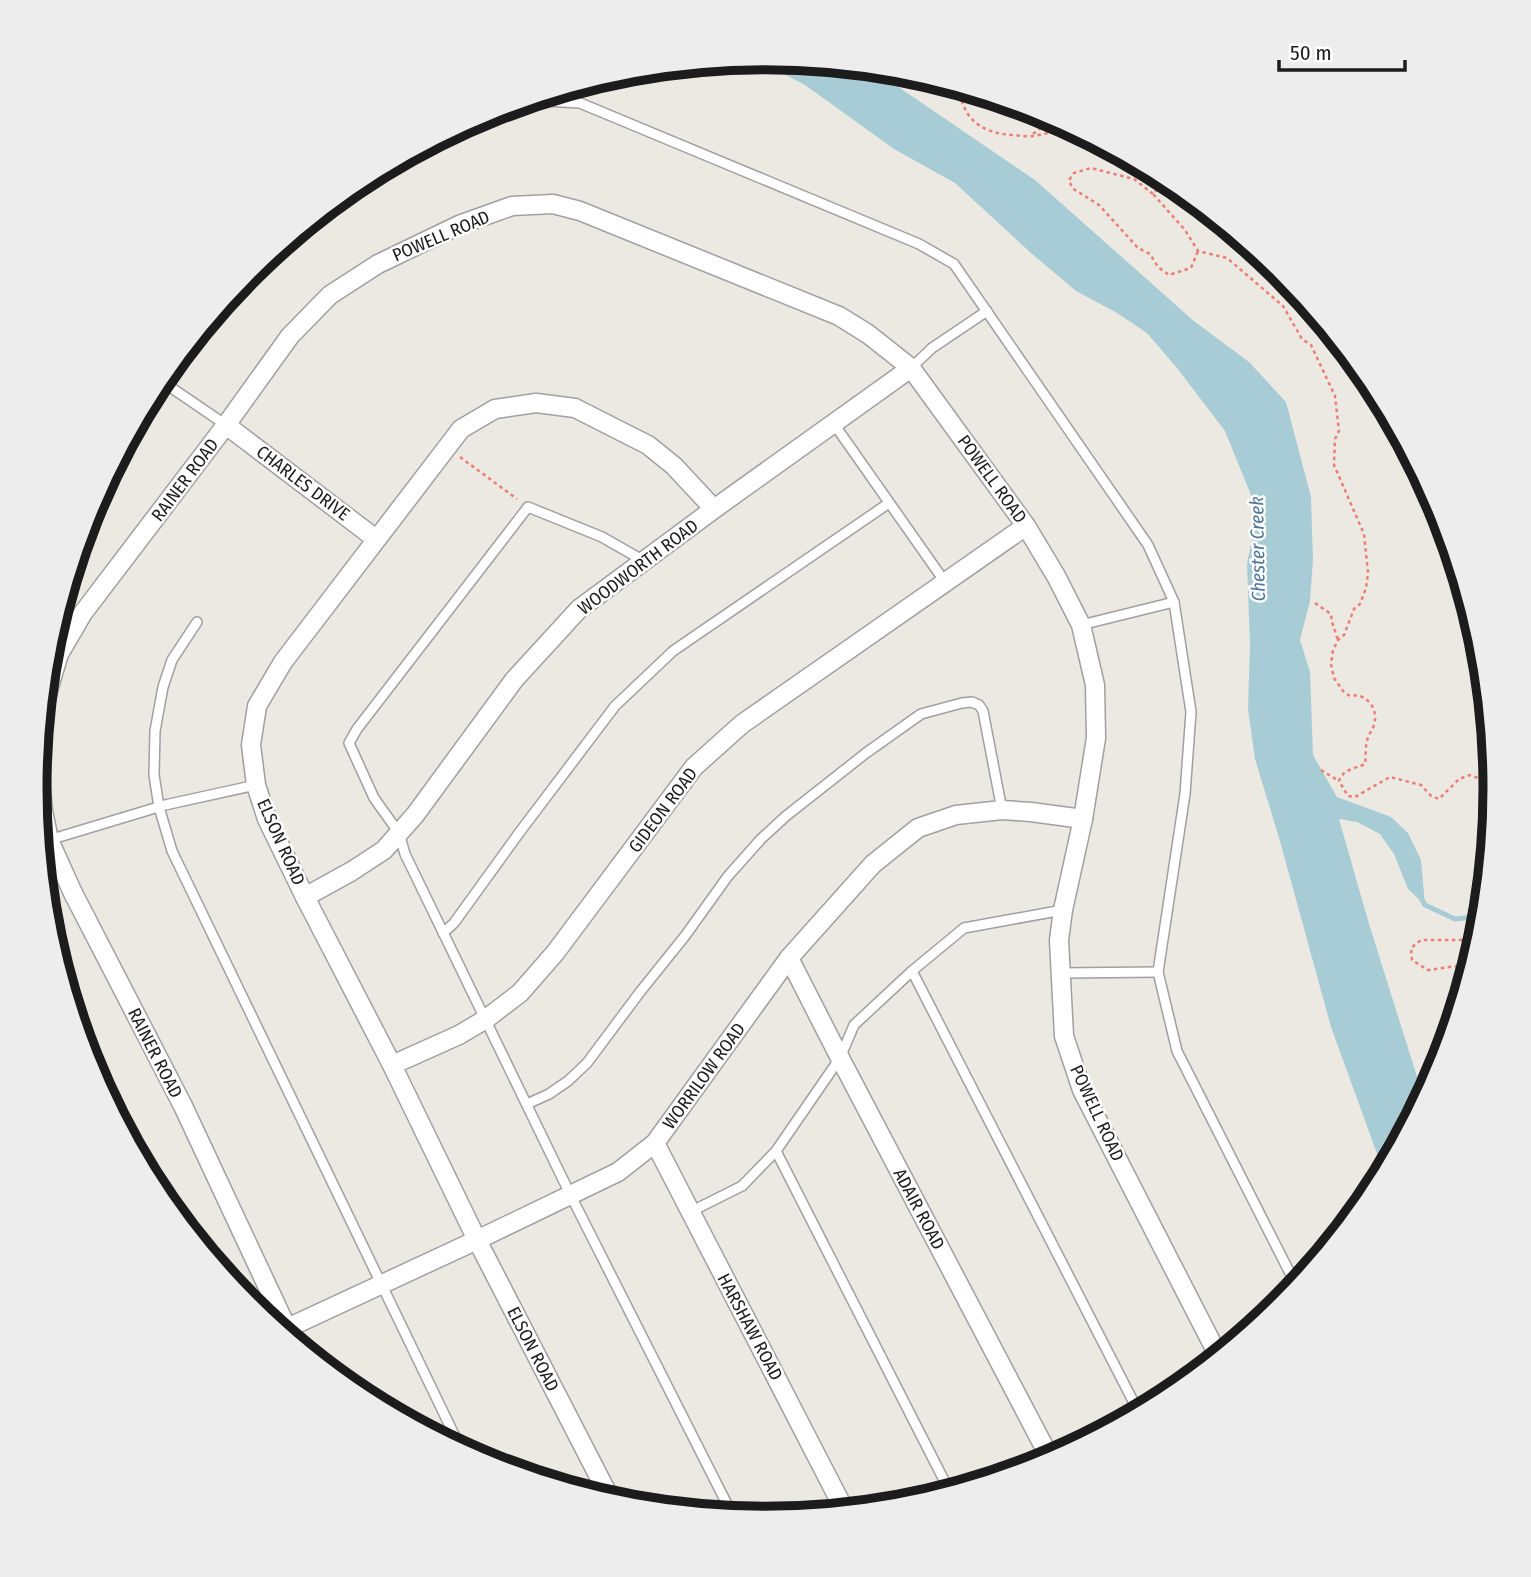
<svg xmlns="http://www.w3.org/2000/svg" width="1531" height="1577" viewBox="0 0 1531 1577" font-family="'Fira Sans Condensed',sans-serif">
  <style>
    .water { fill: #a7ccd6 }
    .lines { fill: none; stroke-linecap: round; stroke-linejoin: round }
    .stream { stroke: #a7ccd6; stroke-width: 5 }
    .service-casing { stroke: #a0a0a0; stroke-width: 12 }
    .minor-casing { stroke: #a0a0a0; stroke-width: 21 }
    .path { stroke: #eb7e75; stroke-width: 2.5; stroke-dasharray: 3.5 3.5; stroke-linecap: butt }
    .service { stroke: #fff; stroke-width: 9 }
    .minor { stroke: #fff; stroke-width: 18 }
    .labels { text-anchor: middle; stroke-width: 5; stroke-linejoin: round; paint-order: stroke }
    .street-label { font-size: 18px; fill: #1c1c1c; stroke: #fff }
    .water-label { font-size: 19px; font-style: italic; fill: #50779a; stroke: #fff }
    .rim { fill: none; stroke: #1c1c1c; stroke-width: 9 }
  </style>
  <rect width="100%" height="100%" fill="#ece9e3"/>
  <polygon class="water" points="766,58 872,69 1035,180 1195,322 1249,362 1286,402 1311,497 1313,560 1310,601 1300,640 1310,672 1313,755 1337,797 1391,817 1408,833 1421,860 1425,905 1408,889 1394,854 1380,834 1357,822 1339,819 1369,924 1424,1099 1384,1173 1331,1027 1280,841 1255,759 1248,709 1250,644 1247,564 1254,529 1255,505 1225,431 1177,368 1147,333 1117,313 1076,291 1031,253 955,183 894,149 805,85 755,59"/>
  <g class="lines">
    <polyline class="stream" points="1422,900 1425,905 1455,919 1483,916"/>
    <defs>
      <g id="service">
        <polyline points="522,103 544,101 580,103 919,244 954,264 1148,545 1174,602 1191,712 1185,794 1158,972 1177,1051 1297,1287"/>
        <polyline points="911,368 932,348 987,311"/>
        <polyline points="160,380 226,425"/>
        <polyline points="834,424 945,582"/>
        <polyline points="644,561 602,537 528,507 357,729 349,743 374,798 399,833 405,854 571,1196 733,1516"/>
        <polyline points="197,622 172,660 163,687 155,731 154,775 159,807 172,851 462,1451"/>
        <polyline points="1081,625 1174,602"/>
        <polyline points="49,840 165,805 256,785"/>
        <polyline points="443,933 454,923 519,833 615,706 673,651 889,503"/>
        <polyline points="912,971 1134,1403 1138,1414"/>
        <polyline points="1062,973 1158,972"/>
        <polyline points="527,1104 549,1094 568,1081 587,1063 640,992 685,936 728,876 761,839 786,816 866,753 921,714 962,703 972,702 979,705 983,711 1002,810"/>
        <polyline points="776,1151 950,1492"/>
        <polyline points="690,1212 742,1186 776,1151 840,1058 854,1025 912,971 964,928 1063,910"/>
      </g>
      <g id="minor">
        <polyline points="226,425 376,539"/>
        <polyline points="42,716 49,687 59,654 83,613 226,425 290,336 330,295 378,264 459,225 512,206 553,204 580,211 839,316 868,334 911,368 1026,526 1056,576 1081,625 1095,685 1096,738 1083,819 1063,910 1059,940 1064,1036 1082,1090 1219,1357"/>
        <polyline points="38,759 43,811 49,840 73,893 183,1106 293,1341"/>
        <polyline points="305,897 352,871 384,850 415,815 514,680 579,609 714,509 911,368"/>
        <polyline points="789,958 840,1058 1051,1460"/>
        <polyline points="392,1065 459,1035 486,1019 520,993 555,953 694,767 742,724 1026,526"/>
        <polyline points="655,1143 845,1511"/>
        <polyline points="281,1331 477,1240 618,1172 655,1143 789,958 873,864 918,828 956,815 1002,810 1031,812 1083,819"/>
        <polyline points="612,1502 477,1240 392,1065 305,897 267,819 256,785 251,745 257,706 283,662 461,429 495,409 536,403 575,408 648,445 674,466 714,509"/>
      </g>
    </defs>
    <use href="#service" class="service-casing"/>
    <use href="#minor" class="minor-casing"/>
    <g class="path">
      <path d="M958 87C964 119 979 132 1011 135 1018 135 1026 137 1033 136 1045 134 1056 131 1066 128L1067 125"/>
      <polyline points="1033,134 1048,122 1050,116"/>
      <path d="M1167 179 1153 194 1185 230 1198 251 1227 258 1283 306 1302 339 1311 345 1335 396 1339 431 1335 439 1334 465 1364 534 1368 573 1366 588 1360 604 1354 609 1344 635 1338 640 1333 650 1331 664 1334 678 1343 691 1350 696C1367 692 1379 710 1374 725 1372 731 1368 735 1367 741 1365 748 1366 757 1365 764 1354 769 1343 769 1339 781L1348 796 1355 797 1390 777 1421 785 1431 796 1439 799 1459 779 1470 775 1478 778 1495 794"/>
      <polyline points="1153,194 1134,179 1091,168 1074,173 1069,180 1072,188 1099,205 1138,248 1150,254 1158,267 1169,275 1191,268 1198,251"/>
      <polyline points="460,457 517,499"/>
      <polyline points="1315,603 1331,614 1332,622 1338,640"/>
      <polyline points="1321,770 1339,781"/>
      <polyline points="1472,964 1428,970 1412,960 1411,948 1421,940 1479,940"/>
    </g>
    <use href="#service" class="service"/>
    <use href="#minor" class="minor"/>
  </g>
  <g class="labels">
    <g class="street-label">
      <text transform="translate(441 236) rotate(-23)" y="6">POWELL ROAD</text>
      <text transform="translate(992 479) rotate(54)" y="6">POWELL ROAD</text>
      <text transform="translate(185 480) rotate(-53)" y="6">RAINER ROAD</text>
      <text transform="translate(303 483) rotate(37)" y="6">CHARLES DRIVE</text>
      <text transform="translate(638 567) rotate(-37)" y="6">WOODWORTH ROAD</text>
      <text transform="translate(663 810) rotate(-53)" y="6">GIDEON ROAD</text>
      <text transform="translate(281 842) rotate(66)" y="6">ELSON ROAD</text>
      <text transform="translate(155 1053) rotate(63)" y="6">RAINER ROAD</text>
      <text transform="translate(704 1076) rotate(-54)" y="6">WORRILOW ROAD</text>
      <text transform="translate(1097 1113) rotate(65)" y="6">POWELL ROAD</text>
      <text transform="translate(919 1209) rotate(62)" y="6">ADAIR ROAD</text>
      <text transform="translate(750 1327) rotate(62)" y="6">HARSHAW ROAD</text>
      <text transform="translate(533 1349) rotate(63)" y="6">ELSON ROAD</text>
    </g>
    <g class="water-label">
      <text transform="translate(1257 549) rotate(-91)" y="7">Chester Creek</text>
    </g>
  </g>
  <path d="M0 0H1531V1577H0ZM47 788a718 718 0 1 1 1436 0a718 718 0 1 1-1436 0Z" fill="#ededed" fill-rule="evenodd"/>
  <path class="rim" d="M47 788a718 718 0 1 1 1436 0a718 718 0 1 1-1436 0Z"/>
  <path d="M1279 60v10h126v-10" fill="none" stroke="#1c1c1c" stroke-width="3.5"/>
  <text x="1290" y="60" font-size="21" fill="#1c1c1c" stroke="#ffffff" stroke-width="5" paint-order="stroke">50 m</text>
</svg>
